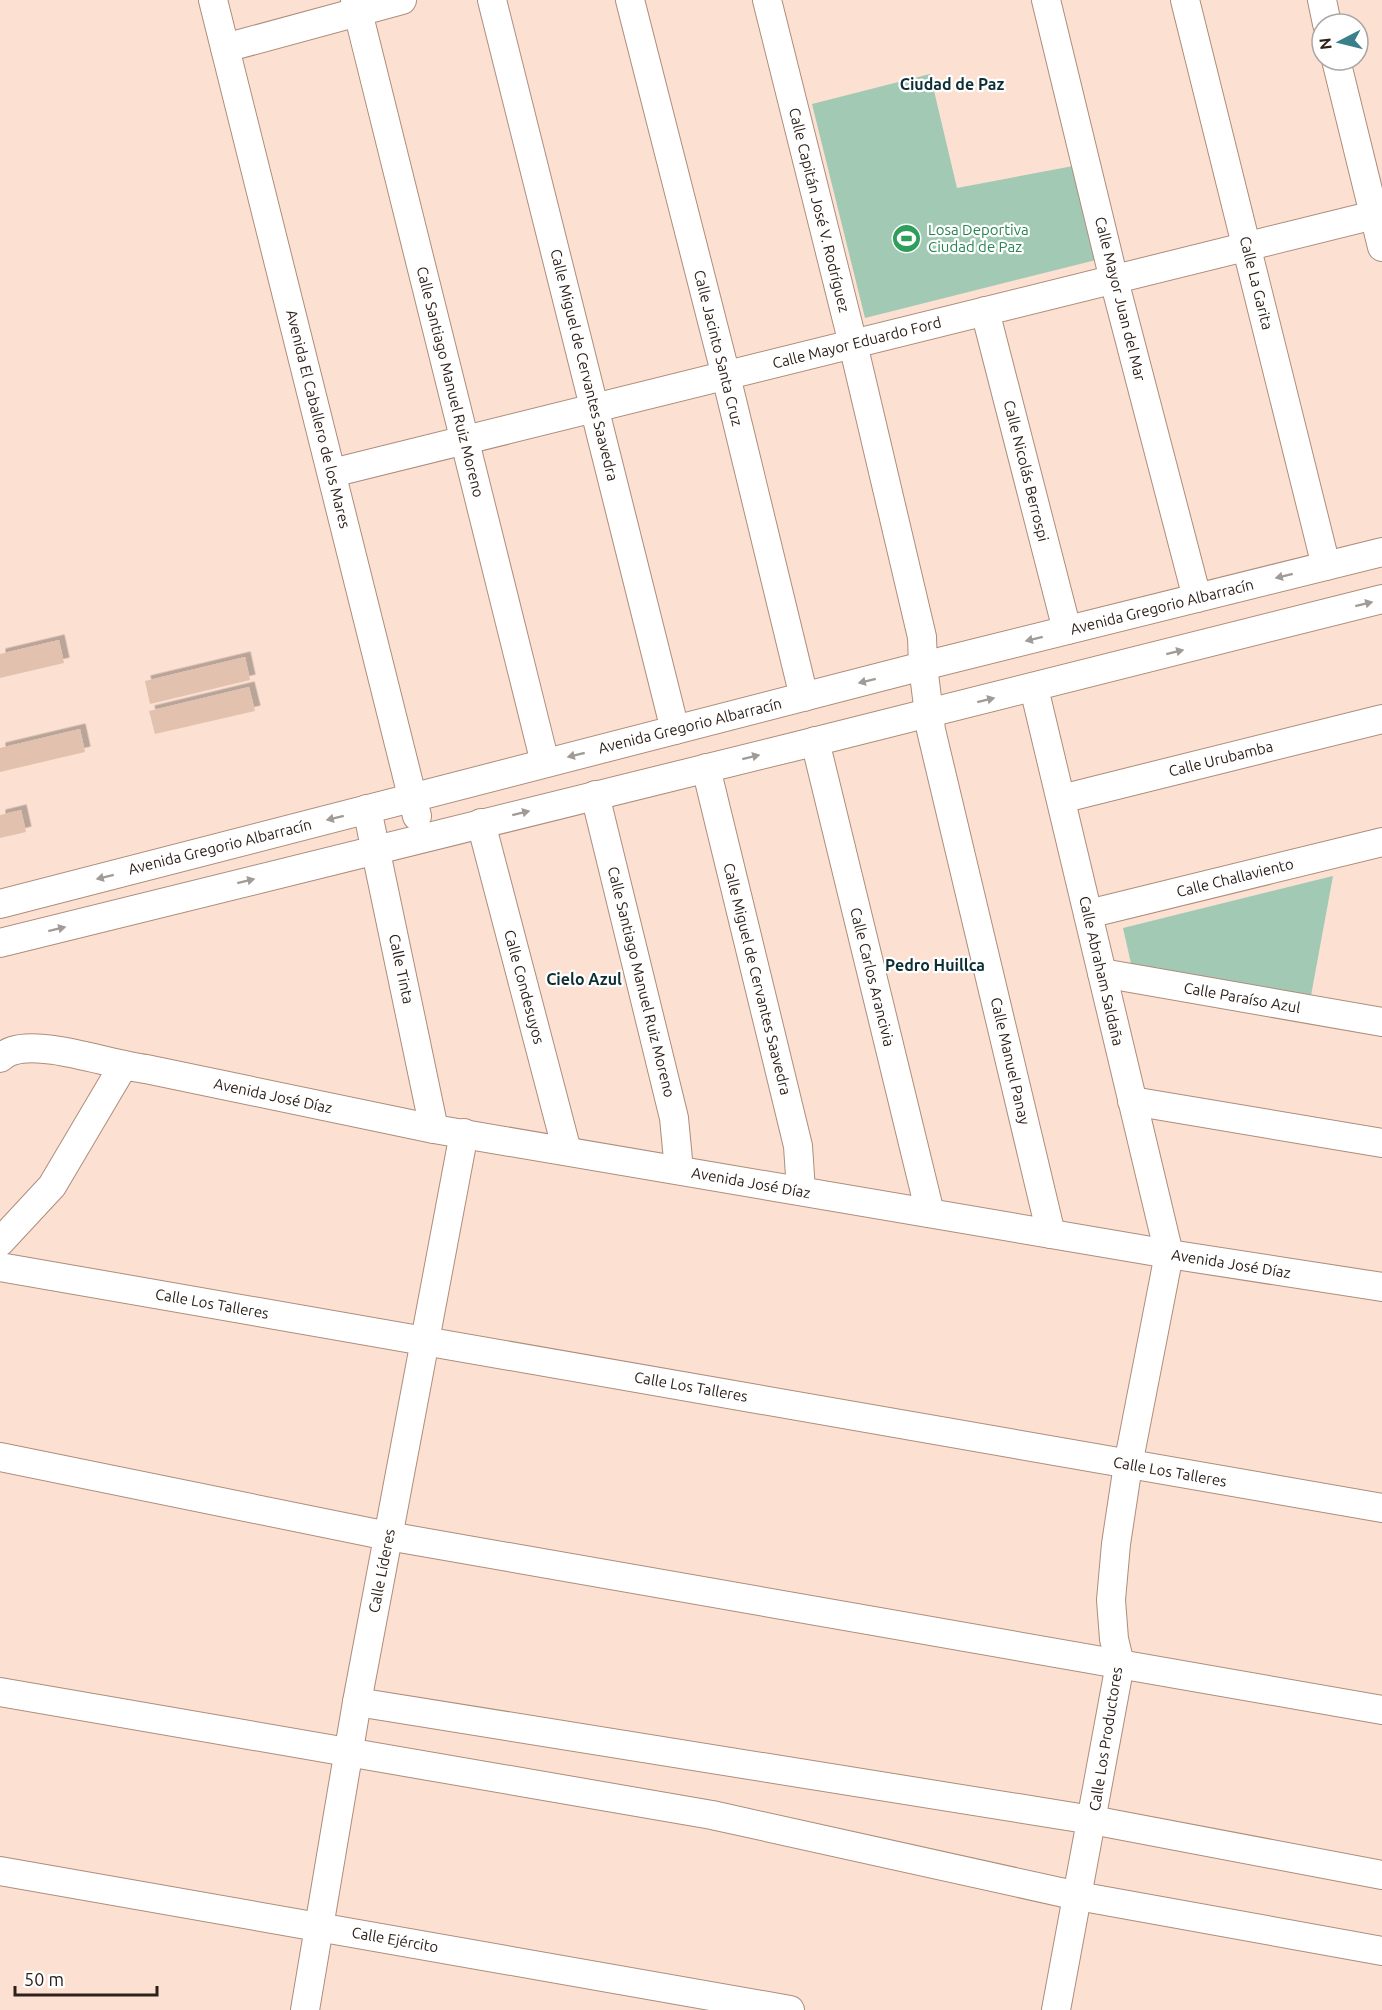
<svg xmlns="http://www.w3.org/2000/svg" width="1382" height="2010" viewBox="0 0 1382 2010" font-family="Ubuntu,sans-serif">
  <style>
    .green { fill: #a2c9b4 }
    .building { fill: #e3c1af; filter: url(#shadow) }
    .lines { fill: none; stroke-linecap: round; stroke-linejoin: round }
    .minor-casing { stroke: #ad8d7c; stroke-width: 30 }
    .minor { stroke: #fff; stroke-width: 28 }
    .oneway { fill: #a19b98 }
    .labels { text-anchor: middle; stroke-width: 4.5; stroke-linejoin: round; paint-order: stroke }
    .street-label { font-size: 15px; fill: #2e211a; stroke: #fff }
    .leisure-label { font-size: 15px; fill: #27864d; stroke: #fff; text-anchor: start }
    .neighbourhood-label { font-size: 16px; font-weight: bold; fill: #0c2f34; stroke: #fff }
  </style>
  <defs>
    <filter id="shadow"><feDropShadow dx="5.5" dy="-5.5" stdDeviation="0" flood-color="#0004"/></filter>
  </defs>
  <rect width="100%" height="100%" fill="#fce0d1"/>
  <g class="green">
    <polygon points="930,74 957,188 1073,166 1096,260 865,318 812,104"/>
    <polygon points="1333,876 1310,1001 1132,968 1123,928"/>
  </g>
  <g class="building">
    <polygon points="59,640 64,663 0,678 0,654"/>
    <polygon points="245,657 250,680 150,704 145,681"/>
    <polygon points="249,687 255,711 155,734 149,711"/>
    <polygon points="80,729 85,752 0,772 0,748"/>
    <polygon points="21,810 26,832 0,838 0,815"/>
  </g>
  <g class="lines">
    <defs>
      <g id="minor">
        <polyline points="213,0 417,816"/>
        <polyline points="355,0 545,763"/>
        <polyline points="492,0 675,730"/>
        <polyline points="630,0 726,376 804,697"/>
        <polyline points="767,0 853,344 922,637 923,666 931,730 1051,1234"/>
        <polyline points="1046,0 1114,280 1197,598"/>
        <polyline points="1185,0 1326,566"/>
        <polyline points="1322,0 1327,24"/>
        <polyline points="225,48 402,0"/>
        <polyline points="1336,60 1382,247"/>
        <polyline points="985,311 1067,630"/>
        <polyline points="332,473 1382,213"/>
        <polyline points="1034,688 1169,1254 1128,1465 1116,1544 1111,1600 1114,1639 1120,1664 1056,2010"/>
        <polyline points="815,741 930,1213"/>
        <polyline points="706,768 798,1146 801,1191"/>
        <polyline points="595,795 674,1118 679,1170"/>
        <polyline points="1061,799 1382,719"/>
        <polyline points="367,809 434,1129"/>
        <polyline points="481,823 567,1151"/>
        <polyline points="0,904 923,666 1382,552"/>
        <polyline points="1088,914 1382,842"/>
        <path d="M0 943C461 828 922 717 1382 599"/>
        <polyline points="1102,973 1382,1022"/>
        <path d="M0 1058C4 1055 8 1052 12 1051 44 1040 110 1065 146 1069L434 1129 1169 1254 1382 1287"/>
        <polyline points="1132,1101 1382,1143"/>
        <polyline points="0,1242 52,1186 123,1066"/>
        <path d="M0 1267C461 1346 921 1430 1382 1508"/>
        <polyline points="0,1457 388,1536 1382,1710"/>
        <polyline points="0,1692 712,1815 1078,1896 1382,1951"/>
        <polyline points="357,1702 1092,1820 1382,1875"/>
        <polyline points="0,1871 790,2010"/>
        <polyline points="305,2010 357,1702 464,1133"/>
      </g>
    </defs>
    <use href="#minor" class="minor-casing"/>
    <use href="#minor" class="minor"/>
  </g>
  <defs><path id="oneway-solid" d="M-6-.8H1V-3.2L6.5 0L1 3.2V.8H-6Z" transform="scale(1.5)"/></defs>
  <g class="oneway">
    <use href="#oneway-solid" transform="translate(1284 576) rotate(166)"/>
    <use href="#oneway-solid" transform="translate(1364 604) rotate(-14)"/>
    <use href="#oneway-solid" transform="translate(1034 639) rotate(166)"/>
    <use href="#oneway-solid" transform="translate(1175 652) rotate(-14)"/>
    <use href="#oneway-solid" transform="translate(867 681) rotate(166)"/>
    <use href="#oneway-solid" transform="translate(986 700) rotate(-14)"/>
    <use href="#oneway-solid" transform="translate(576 755) rotate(166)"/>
    <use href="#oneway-solid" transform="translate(751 757) rotate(-14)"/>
    <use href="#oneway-solid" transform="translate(521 813) rotate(-14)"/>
    <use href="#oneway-solid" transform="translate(335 818) rotate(166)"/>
    <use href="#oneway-solid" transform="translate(105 877) rotate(166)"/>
    <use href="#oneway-solid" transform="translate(246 881) rotate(-14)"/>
    <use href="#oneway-solid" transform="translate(57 929) rotate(-14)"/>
  </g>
  <defs>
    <symbol id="stadium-disc" viewBox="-11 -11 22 22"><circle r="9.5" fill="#2e9e5b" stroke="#fff"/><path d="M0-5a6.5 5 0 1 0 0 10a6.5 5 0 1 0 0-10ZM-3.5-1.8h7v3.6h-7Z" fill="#fff"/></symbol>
  </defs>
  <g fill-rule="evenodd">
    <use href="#stadium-disc" x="890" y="222" width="33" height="33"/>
  </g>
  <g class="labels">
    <g class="street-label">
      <text transform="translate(819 210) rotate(76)" y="5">Calle Capitán José V. Rodríguez</text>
      <text transform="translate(1256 283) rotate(76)" y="5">Calle La Garita</text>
      <text transform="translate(1120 299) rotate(76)" y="5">Calle Mayor Juan del Mar</text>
      <text transform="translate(857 343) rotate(-14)" y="5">Calle Mayor Eduardo Ford</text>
      <text transform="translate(718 348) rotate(76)" y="5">Calle Jacinto Santa Cruz</text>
      <text transform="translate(584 365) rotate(76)" y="5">Calle Miguel de Cervantes Saavedra</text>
      <text transform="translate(450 382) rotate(76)" y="5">Calle Santiago Manuel Ruiz Moreno</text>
      <text transform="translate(318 419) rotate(76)" y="5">Avenida El Caballero de los Mares</text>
      <text transform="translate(1026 471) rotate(76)" y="5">Calle Nicolás Berrospi</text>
      <text transform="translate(1162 607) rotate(-14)" y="5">Avenida Gregorio Albarracín</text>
      <text transform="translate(690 726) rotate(-14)" y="5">Avenida Gregorio Albarracín</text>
      <text transform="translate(1221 759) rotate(-14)" y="5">Calle Urubamba</text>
      <text transform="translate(220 847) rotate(-14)" y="5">Avenida Gregorio Albarracín</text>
      <text transform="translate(1235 878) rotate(-14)" y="5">Calle Challaviento</text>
      <text transform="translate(401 969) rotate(78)" y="5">Calle Tinta</text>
      <text transform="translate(1101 971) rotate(77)" y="5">Calle Abraham Saldaña</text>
      <text transform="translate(872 977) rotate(76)" y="5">Calle Carlos Arancivia</text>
      <text transform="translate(757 979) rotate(76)" y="5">Calle Miguel de Cervantes Saavedra</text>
      <text transform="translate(641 982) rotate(76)" y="5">Calle Santiago Manuel Ruiz Moreno</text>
      <text transform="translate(524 987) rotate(75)" y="5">Calle Condesuyos</text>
      <text transform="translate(1242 998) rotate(10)" y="5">Calle Paraíso Azul</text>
      <text transform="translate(1010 1061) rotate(77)" y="5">Calle Manuel Panay</text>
      <text transform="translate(273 1096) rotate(12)" y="5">Avenida José Díaz</text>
      <text transform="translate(751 1183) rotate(10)" y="5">Avenida José Díaz</text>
      <text transform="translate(1231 1264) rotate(9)" y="5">Avenida José Díaz</text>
      <text transform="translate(212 1304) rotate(10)" y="5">Calle Los Talleres</text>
      <text transform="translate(691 1387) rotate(10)" y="5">Calle Los Talleres</text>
      <text transform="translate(1170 1472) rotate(10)" y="5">Calle Los Talleres</text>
      <text transform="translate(382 1571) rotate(-79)" y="5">Calle Líderes</text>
      <text transform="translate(1106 1739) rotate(-81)" y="5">Calle Los Productores</text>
      <text transform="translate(395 1940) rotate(10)" y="5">Calle Ejército</text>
    </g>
    <g class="leisure-label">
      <text x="928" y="235">Losa Deportiva<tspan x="928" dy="17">Ciudad de Paz</tspan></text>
    </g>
    <g class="neighbourhood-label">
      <text x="952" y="90">Ciudad de Paz</text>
      <text x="935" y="971">Pedro Huillca</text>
      <text x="584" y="985">Cielo Azul</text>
    </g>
  </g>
  <g transform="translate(1340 42) rotate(263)"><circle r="28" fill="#ffffff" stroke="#aba6a3" stroke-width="1.5"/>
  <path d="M0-4.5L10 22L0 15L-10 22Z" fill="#39808a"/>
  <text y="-9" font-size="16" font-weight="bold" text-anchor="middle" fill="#2e211a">N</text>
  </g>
  <path d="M15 1986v9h142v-9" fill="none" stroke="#2e211a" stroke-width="3"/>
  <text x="24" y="1986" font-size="18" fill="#2e211a" stroke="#ffffff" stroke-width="4.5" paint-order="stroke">50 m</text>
</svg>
